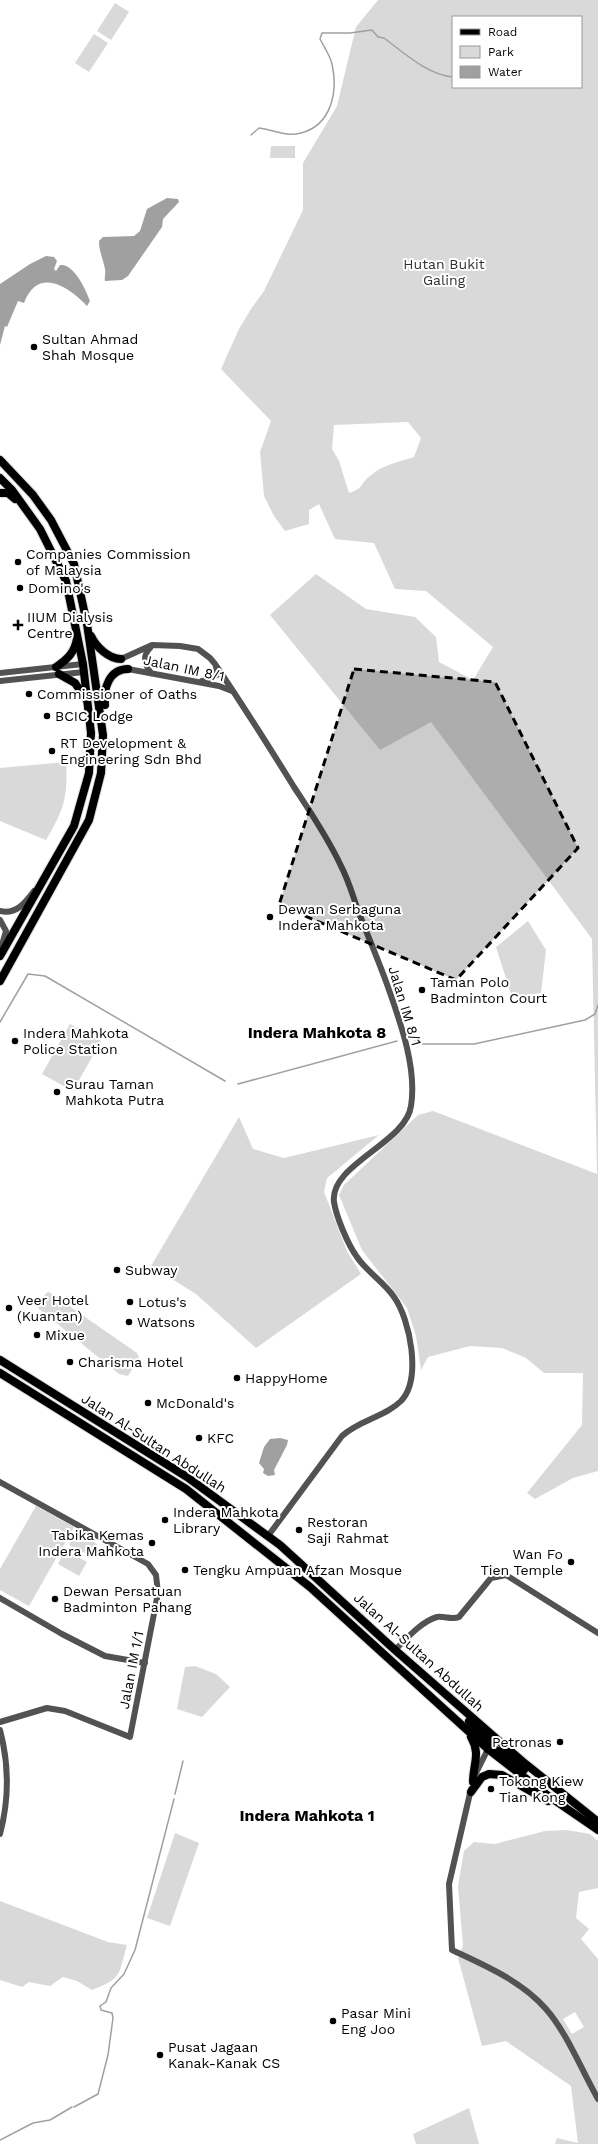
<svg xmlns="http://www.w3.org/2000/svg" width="598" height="2144" viewBox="0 0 598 2144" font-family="'Work Sans',sans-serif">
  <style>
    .green { fill: #d9d9d9; fill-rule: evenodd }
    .water { fill: #a0a0a0 }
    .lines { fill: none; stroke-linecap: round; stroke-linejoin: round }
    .stream { stroke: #a0a0a0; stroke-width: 1.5 }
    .major-casing { stroke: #dbdbdb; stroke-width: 10 }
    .minor { stroke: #525252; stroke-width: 6 }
    .major { stroke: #000; stroke-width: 8 }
    .marked { fill: #000; fill-opacity: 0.2; stroke: #000; stroke-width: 3; stroke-dasharray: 8 5; stroke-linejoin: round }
    .poi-dot { fill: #000; stroke: #fff; stroke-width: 1.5 }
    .labels { text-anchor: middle; stroke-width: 4; stroke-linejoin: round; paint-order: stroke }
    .park-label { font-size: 14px; fill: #303030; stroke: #fff }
    .poi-label { font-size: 14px; fill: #000; stroke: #fff; text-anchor: start }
    .street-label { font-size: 14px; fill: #000; stroke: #fff }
    .quarter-label { font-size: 16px; font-weight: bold; fill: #000; stroke: #fff }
  </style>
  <rect width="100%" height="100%" fill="#fff"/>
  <g class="green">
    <path d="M378 0H598V1471L573 1478 535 1499 527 1493 582 1425 583 1373H544L526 1358 502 1348 470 1346 428 1357 421 1370 416 1336 407 1308 362 1250 339 1195 344 1185 418 1115 433 1111 597 1174 592 939 431 722 380 750 270 615 316 574 366 609 415 617 436 637 439 662 473 680 493 647 426 591 395 589 374 543 335 539 319 504 309 510V524L285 531 274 516 264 496 260 452 271 421 221 369 239 329 251 309 264 291 303 210V163L337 106 356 27ZM453 17H581V87H453ZM408 422 421 438 414 457C399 462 382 465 370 476 359 484 366 487 349 493L339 461 332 449 334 425Z"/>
    <polygon points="115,3 129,12 111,40 97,31"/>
    <polygon points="94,34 108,43 89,72 75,63"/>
    <polygon points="271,146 295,146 295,158 270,158"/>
    <path d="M66 762C68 797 64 809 46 840L0 821V768Z"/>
    <polygon points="528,921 546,950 541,993 512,997 496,947"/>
    <polygon points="70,1024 101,1041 73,1091 42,1074"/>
    <polygon points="239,1117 253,1149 284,1158 379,1135 327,1178 324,1192 347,1251 361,1274 256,1348 196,1294 151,1266"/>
    <polygon points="49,1292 137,1353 139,1358 128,1376 119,1374 38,1308 46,1293"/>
    <polygon points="36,1506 74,1527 29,1606 0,1590 0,1569"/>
    <polygon points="75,1532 97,1544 91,1556 69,1545"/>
    <polygon points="65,1550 87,1562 79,1576 58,1564"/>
    <polygon points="195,1666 216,1674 230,1687 202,1717 177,1709 185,1667"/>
    <path d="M567 1830 590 1834 598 1841V1888L579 1892 576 1918 589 1929 581 1939 598 1959V2144H555L557 2138 578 2143 571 2086 506 2041 482 2046 458 1958 463 1946 458 1886 464 1851 474 1842 495 1844 545 1831ZM575 2012 584 2027 572 2034 563 2019Z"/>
    <polygon points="175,1833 199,1843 170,1926 147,1918"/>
    <path d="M0 1901 108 1942 127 1945C118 1975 123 1978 92 1990L77 1981 63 1977 50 1986 29 1982 22 1987 0 1980Z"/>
    <polygon points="469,2108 479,2144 416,2144 413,2134"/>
  </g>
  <g class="water">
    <path d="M167 198 178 199 179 202 163 219 162 227 128 276 122 280 105 281C104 277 106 273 105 269 103 259 99 251 99 241L103 237 134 236 140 231 147 209Z"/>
    <path d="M46 256 54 257 57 261 54 269 56 271 60 265C74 263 86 290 90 301L87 306C69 287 38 266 24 303L18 301 7 327 5 326 0 345V284L30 264Z"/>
    <polygon points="280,1438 288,1440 287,1445 274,1470 275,1475 268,1476 263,1473 264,1469 259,1463 264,1447 270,1439"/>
  </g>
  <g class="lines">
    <g class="stream">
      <path d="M251 135 259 128C274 130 286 137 301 133 332 125 338 91 332 64 330 55 324 47 320 39L322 33H350L372 30 378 37 384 38C404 53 428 75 453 77"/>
      <polyline points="0,1022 28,974 45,976 225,1081"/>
      <polyline points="415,1041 423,1044 474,1044 585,1020 595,1014 598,1005"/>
      <polyline points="238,1084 397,1041"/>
      <polyline points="175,1794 183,1761"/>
      <polyline points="74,2107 98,2094 108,2055 113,2018 112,2013 101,2010 100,2006 106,2002 111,1988 124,1974 135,1950 174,1799"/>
      <polyline points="0,2140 33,2123 50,2120 72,2107"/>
    </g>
    <defs>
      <g id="major">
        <polyline points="0,460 33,495 51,520 74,564 87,624 103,735 101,773 89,820 0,981"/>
        <polyline points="0,478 12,490 40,529 66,581 83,664 91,733 89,773 74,826 0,956"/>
        <polyline points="0,493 8,493 15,499"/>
        <path d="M91 636C96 647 109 659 121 659"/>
        <path d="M56 667C68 659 75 652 77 638"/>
        <polyline points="59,674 75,683 86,699"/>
        <path d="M105 705C103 689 109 669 128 669"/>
        <polyline points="0,1360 187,1477 280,1545 395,1650 522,1761 598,1822"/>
        <polyline points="0,1373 186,1489 310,1587 488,1749 547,1795 598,1830"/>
        <polyline points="469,1721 489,1741 488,1749"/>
        <path d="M471 1737C481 1754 473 1764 473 1782"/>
        <polyline points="488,1749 501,1751 524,1770"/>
        <polyline points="471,1792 482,1777 489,1774 502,1775 548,1801"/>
      </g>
    </defs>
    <use href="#major" class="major-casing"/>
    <g class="minor">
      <path d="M150 648C142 656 145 665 151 673"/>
      <path d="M121 659 152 645 180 646 198 649 210 658 215 664C242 704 268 745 294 787 311 813 328 838 341 866 349 881 353 897 359 913 369 939 380 964 389 990 401 1024 417 1069 411 1106 406 1143 329 1165 334 1202 336 1216 348 1245 357 1257 367 1272 384 1282 394 1297 410 1319 422 1379 401 1401 385 1417 359 1420 342 1436L268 1536"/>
      <polyline points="128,669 219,686 232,691"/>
      <polyline points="0,673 83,664"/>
      <polyline points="0,681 84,672"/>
      <polyline points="202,681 209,680 217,675 216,667"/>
      <path d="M0 911C16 915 25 903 34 891"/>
      <polyline points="0,920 6,931 1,948"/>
      <polyline points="0,1482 148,1564 156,1575 158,1593 130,1737 65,1711 47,1708 0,1722"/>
      <polyline points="0,1598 62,1634 105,1656 145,1663"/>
      <path d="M395 1650C406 1639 422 1621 437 1617 445 1616 452 1620 459 1617L491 1578 506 1575 598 1633"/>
      <path d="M0 1730C9 1764 9 1800 0 1834"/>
      <polyline points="476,1773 488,1749"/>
      <path d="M471 1789 449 1884 452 1950C484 1965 522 1981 546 2009 567 2033 582 2071 598 2099"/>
    </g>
    <use href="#major" class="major"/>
  </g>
  <path class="marked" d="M354 669 495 682 578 848 456 980 279 905Z"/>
  <g class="poi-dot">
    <circle cx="34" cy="347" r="4"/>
    <circle cx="18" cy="562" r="4"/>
    <circle cx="20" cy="588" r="4"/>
    <path d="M16 619h4v4h4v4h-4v4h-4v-4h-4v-4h4z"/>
    <circle cx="29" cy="694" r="4"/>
    <circle cx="47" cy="716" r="4"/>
    <circle cx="52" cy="751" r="4"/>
    <circle cx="270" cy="917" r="4"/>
    <circle cx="422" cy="990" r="4"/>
    <circle cx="15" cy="1041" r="4"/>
    <circle cx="57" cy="1092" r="4"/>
    <circle cx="117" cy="1270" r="4"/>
    <circle cx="130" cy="1302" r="4"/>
    <circle cx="9" cy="1308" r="4"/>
    <circle cx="129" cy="1322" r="4"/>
    <circle cx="37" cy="1335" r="4"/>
    <circle cx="70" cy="1362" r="4"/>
    <circle cx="237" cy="1378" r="4"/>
    <circle cx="148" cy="1403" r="4"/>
    <circle cx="199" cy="1438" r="4"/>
    <circle cx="165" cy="1520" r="4"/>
    <circle cx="299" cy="1530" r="4"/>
    <circle cx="152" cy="1543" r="4"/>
    <circle cx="571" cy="1562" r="4"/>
    <circle cx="185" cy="1570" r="4"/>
    <circle cx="55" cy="1599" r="4"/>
    <circle cx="560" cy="1742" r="4"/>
    <circle cx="491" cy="1789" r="4"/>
    <circle cx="333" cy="2021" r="4"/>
    <circle cx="160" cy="2055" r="4"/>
  </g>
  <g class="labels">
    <g class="park-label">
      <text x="444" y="269">Hutan Bukit<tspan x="444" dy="16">Galing</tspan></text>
    </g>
    <g class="poi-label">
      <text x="42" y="344">Sultan Ahmad<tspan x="42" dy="16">Shah Mosque</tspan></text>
      <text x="26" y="559">Companies Commission<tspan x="26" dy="16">of Malaysia</tspan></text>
      <text x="28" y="593">Domino's</text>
      <text x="27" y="622">IIUM Dialysis<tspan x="27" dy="16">Centre</tspan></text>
      <text x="37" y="699">Commissioner of Oaths</text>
      <text x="55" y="721">BCIC Lodge</text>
      <text x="60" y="748">RT Development &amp;<tspan x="60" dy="16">Engineering Sdn Bhd</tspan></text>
      <text x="278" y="914">Dewan Serbaguna<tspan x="278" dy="16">Indera Mahkota</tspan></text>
      <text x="430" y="987">Taman Polo<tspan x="430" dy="16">Badminton Court</tspan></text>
      <text x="23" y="1038">Indera Mahkota<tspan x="23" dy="16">Police Station</tspan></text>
      <text x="65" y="1089">Surau Taman<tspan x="65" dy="16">Mahkota Putra</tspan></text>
      <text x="125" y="1275">Subway</text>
      <text x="17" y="1305">Veer Hotel<tspan x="17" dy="16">(Kuantan)</tspan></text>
      <text x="138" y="1307">Lotus's</text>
      <text x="137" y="1327">Watsons</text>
      <text x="45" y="1340">Mixue</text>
      <text x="78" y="1367">Charisma Hotel</text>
      <text x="245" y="1383">HappyHome</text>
      <text x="156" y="1408">McDonald's</text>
      <text x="207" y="1443">KFC</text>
      <text x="173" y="1517">Indera Mahkota<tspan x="173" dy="16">Library</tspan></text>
      <text x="307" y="1527">Restoran<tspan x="307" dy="16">Saji Rahmat</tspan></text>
      <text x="144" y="1540" text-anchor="end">Tabika Kemas<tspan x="144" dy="16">Indera Mahkota</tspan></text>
      <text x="563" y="1559" text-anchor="end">Wan Fo<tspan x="563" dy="16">Tien Temple</tspan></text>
      <text x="193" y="1575">Tengku Ampuan Afzan Mosque</text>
      <text x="63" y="1596">Dewan Persatuan<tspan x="63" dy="16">Badminton Pahang</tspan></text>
      <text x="552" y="1747" text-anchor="end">Petronas</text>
      <text x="499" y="1786">Tokong Kiew<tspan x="499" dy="16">Tian Kong</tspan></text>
      <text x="341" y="2018">Pasar Mini<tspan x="341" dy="16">Eng Joo</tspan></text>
      <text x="168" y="2052">Pusat Jagaan<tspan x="168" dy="16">Kanak-Kanak CS</tspan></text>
    </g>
    <g class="street-label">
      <text transform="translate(184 668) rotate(12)" y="5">Jalan IM 8/1</text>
      <text transform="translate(405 1006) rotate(73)" y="5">Jalan IM 8/1</text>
      <text transform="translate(154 1443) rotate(33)" y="5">Jalan Al-Sultan Abdullah</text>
      <text transform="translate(419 1652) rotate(42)" y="5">Jalan Al-Sultan Abdullah</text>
      <text transform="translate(131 1670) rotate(-79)" y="5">Jalan IM 1/1</text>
    </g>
    <g class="quarter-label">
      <text x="317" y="1038">Indera Mahkota 8</text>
      <text x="307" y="1821">Indera Mahkota 1</text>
    </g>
  </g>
  <rect x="452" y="16" width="130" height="72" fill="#ffffff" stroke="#999999"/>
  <rect x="460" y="29" width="20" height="6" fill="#000000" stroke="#999999"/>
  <text x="488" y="36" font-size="12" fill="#000000">Road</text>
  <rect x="460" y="46" width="20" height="12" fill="#d9d9d9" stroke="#999999"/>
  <text x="488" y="56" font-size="12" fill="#000000">Park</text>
  <rect x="460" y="66" width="20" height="12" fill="#a0a0a0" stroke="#999999"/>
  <text x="488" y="76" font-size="12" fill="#000000">Water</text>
</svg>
